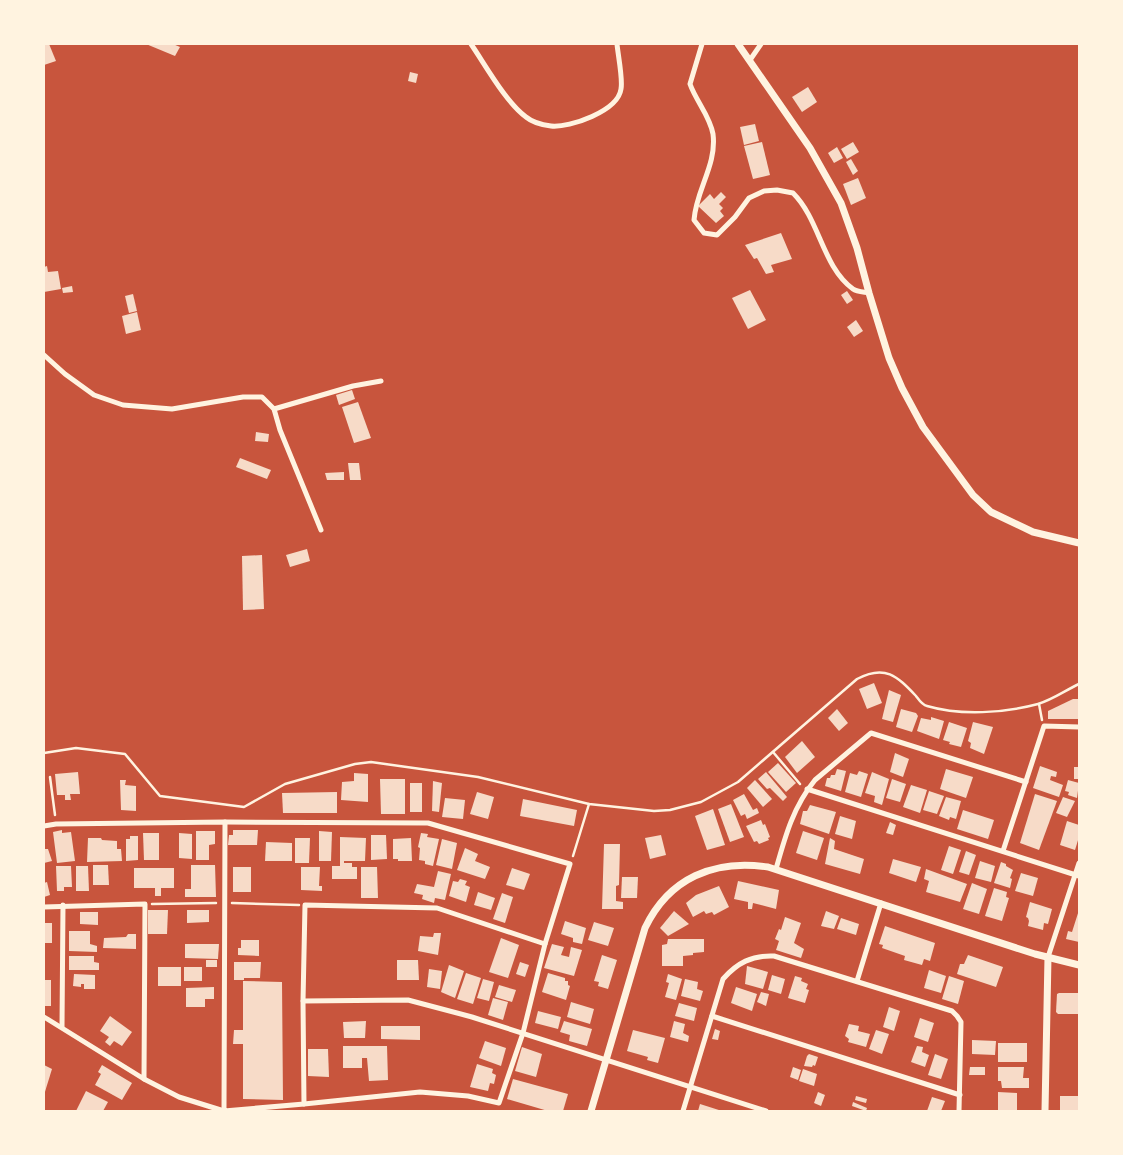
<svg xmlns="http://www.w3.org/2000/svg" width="1123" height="1155" viewBox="0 0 1123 1155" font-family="'Archivo Narrow',sans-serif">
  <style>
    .building { fill: #f7dbc8 }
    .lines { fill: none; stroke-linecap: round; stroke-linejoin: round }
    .path { stroke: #fff3e0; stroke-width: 2.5 }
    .minor { stroke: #fff3e0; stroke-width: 5 }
    .tertiary { stroke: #fff3e0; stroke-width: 7 }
  </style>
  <rect width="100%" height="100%" fill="#c8553d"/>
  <g class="building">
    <polygon points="49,44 56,61 44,65 44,45"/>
    <polygon points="146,44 173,44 180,47 175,56"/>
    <polygon points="410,72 418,74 416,83 408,81"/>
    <polygon points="808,87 817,102 802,112 792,97"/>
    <polygon points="755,124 759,141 744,145 740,127"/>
    <polygon points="762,142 770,175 753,179 744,146"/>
    <polygon points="853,142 859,152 847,159 841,149"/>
    <polygon points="837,147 843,158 834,163 828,153"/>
    <polygon points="851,159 858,171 853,175 846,162"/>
    <polygon points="858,178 866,198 851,205 843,184"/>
    <polygon points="721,192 726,197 719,204 723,208 720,211 724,216 716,223 698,206 710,194 714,199"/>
    <polygon points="781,233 792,259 771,265 774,272 766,274 757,258 754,259 745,245"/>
    <polygon points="47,266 48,272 58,271 61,289 44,292 44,267"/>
    <polygon points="72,286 73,292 63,293 62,288"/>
    <polygon points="750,290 766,320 748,329 732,298"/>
    <polygon points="847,291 853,300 847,304 841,295"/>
    <polygon points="133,294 137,311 129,313 125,296"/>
    <polygon points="137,312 141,330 126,334 122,316"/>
    <polygon points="856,320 863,331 854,337 847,327"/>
    <polygon points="352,390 355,399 339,405 336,395"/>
    <polygon points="358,402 371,438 354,443 342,407"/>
    <polygon points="256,432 269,434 268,442 255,441"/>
    <polygon points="240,458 271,470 267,479 236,467"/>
    <polygon points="348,463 359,463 361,480 350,480"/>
    <polygon points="344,472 344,480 327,480 325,473"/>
    <polygon points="307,549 310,561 290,567 286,555"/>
    <polygon points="262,555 264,609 243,610 242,556"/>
    <polygon points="874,683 882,703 867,709 859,689"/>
    <polygon points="889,690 901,695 893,722 882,719"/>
    <polygon points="1073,699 1079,699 1079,719 1048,719 1048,711"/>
    <polygon points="837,709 848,723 839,731 828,718"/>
    <polygon points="901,709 916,713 918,716 912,732 896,727"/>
    <polygon points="931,717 944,721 939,739 917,731 921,718 931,720"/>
    <polygon points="949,722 967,728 961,747 949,744 950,742 943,740"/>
    <polygon points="973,722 993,727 984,754 970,748 971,743 968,741"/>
    <polygon points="802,741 815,757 797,773 785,757"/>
    <polygon points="895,753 909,759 903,777 890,772"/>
    <polygon points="778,763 796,783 786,792 768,772"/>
    <polygon points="1040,766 1057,772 1056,777 1051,776 1050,780 1063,785 1059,797 1033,788"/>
    <rect x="1074" y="767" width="5" height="12"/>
    <polygon points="837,769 846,771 841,791 825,786 827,778 830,778 831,775 835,775"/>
    <polygon points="946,769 973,777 966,798 940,789"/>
    <polygon points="859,771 868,774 861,797 845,792 850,773 857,775"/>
    <polygon points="78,772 80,794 70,794 71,800 65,800 65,795 57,795 55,774"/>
    <polygon points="766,772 787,797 783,801 770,788 767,789 758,779"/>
    <polygon points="872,772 889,779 882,805 874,802 875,796 865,793"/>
    <polygon points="354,773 368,774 368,802 341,800 342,782 354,781"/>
    <polygon points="380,779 405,779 405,814 381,814"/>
    <polygon points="892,779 906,784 900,802 886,798"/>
    <polygon points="120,780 126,780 125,785 136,786 136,811 121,810"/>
    <polygon points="755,780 772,799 763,807 747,788"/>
    <polygon points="1068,780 1079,783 1077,798 1068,795 1069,792 1065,791"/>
    <polygon points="433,781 442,783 439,812 432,811"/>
    <rect x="410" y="783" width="12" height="29"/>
    <polygon points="911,785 927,790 920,813 903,807"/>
    <polygon points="929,791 944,796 937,814 923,810"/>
    <polygon points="337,792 337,813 283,813 282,793"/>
    <polygon points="477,792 494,797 488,819 470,814"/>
    <polygon points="744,794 753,810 757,808 759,813 747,819 745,814 741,816 733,800"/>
    <polygon points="1035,794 1057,801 1039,850 1020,843"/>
    <polygon points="946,797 961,801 956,819 950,817 949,820 939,816"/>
    <polygon points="1063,797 1075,801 1067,817 1056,813"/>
    <polygon points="445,798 465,800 463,819 442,817"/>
    <polygon points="523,799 577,810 574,826 520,816"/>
    <polygon points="731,804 744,837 730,842 718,809"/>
    <polygon points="810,805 836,812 829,834 800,824 803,811 807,811"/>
    <polygon points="713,809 725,845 707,850 695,816"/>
    <polygon points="963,810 994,820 988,839 957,829"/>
    <polygon points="840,816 856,821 852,839 835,834"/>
    <polygon points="761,820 763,825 765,824 770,837 768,838 769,840 759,844 757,841 754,842 746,826"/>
    <polygon points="1067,821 1079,825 1079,837 1075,850 1060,845"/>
    <polygon points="890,822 896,825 893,835 886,833"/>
    <polygon points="62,830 62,833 71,832 75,861 57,863 53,832"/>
    <polygon points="233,830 258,830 257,845 228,845 229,835 233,835"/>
    <polygon points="196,831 215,831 215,844 209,845 209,860 196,860"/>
    <polygon points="319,831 332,832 331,861 319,861"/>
    <polygon points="803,831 824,838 817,860 796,853"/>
    <polygon points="143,833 159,833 159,860 144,860"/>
    <polygon points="179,833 192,834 192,859 179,858"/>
    <polygon points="421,833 428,834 427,837 439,839 433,866 425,864 425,861 419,860 420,848 418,847"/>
    <polygon points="371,835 386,835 387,859 371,860"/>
    <polygon points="661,835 666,855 650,859 645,838"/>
    <polygon points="130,836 138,836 138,860 126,861 126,839 130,839"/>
    <polygon points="340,837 366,838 365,861 344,861 344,863 352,863 352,867 357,867 357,879 332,879 332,866 340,866"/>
    <polygon points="88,838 101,838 102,840 117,841 117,849 121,849 122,861 87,862"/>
    <polygon points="295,838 310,838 309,863 295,863"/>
    <polygon points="411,838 412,861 398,861 398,859 393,859 393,839"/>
    <polygon points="830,838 835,841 834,849 864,859 860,874 825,864"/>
    <polygon points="442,839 457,843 452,869 436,865"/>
    <polygon points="266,842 292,843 292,861 265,861"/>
    <polygon points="604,844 620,844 619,885 616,886 616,901 623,902 623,909 602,909"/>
    <polygon points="949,846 961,850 953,874 941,870"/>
    <polygon points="465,848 478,854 475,861 490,867 485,879 457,870"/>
    <polygon points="44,849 48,849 52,861 44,863"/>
    <polygon points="966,851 976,855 969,875 959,872"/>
    <polygon points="893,859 921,867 916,882 889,873"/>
    <polygon points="980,861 995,866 991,882 975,878"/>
    <polygon points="1001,862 1006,864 1006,866 1013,870 1010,878 1012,879 1010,888 994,883"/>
    <polygon points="93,865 108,865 109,885 93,885"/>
    <polygon points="191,865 215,865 216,897 185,897 185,889 191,889"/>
    <polygon points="56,866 71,866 72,887 64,887 64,891 57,891"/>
    <polygon points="76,866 88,866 89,891 76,891"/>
    <rect x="233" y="867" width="18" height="25"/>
    <polygon points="301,867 320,867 319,886 322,886 322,891 301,890"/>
    <polygon points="361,867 377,867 378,898 361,898"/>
    <polygon points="134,868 174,868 174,888 161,888 161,896 155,896 155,888 134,888"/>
    <polygon points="512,868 530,874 524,890 506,885"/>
    <polygon points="926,869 967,884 960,902 926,892 929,881 924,879"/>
    <polygon points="438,871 451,874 445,900 435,898 434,903 422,899 423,895 414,893 417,884 434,887"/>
    <polygon points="1021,873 1038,878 1033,896 1015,891"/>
    <polygon points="622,877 638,877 637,898 621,898"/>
    <polygon points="460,879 467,881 465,885 470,887 466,902 449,896 453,881 458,882"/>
    <polygon points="738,881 779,890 776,909 753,903 752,909 748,909 748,902 734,899"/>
    <polygon points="47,882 50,895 44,897 44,883"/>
    <polygon points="972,883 987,889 979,914 963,909"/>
    <polygon points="719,886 729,907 714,915 712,912 706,914 704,911 693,917 686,903 696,895"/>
    <polygon points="994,888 1007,892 1006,897 1009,898 1002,921 985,916"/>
    <polygon points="478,892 495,898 491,910 474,905"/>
    <polygon points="502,893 513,897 505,923 493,919"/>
    <polygon points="1030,902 1052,909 1048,924 1044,923 1043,930 1028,926 1029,921 1028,918 1026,917"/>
    <polygon points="148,910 168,910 167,934 148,934"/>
    <polygon points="187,910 209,910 209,922 187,923"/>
    <polygon points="1079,910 1079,942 1066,939 1068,931 1072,932"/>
    <polygon points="674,911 689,924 668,936 660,928"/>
    <polygon points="826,911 839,916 834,929 821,926"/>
    <polygon points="80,912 98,912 98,925 80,924"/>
    <polygon points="785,917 801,923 794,943 804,949 801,958 776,950 779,941 775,939 779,929 781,930"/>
    <polygon points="841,918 859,924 856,935 837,929"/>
    <polygon points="565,921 586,928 582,944 573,942 573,938 561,934"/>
    <polygon points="594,922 614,928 608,946 588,940"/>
    <rect x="44" y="923" width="8" height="20"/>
    <polygon points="885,926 935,943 930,961 924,959 922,965 904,960 905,956 882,948 883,945 879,944"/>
    <polygon points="69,931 90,931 90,944 97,946 97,952 69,951"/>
    <polygon points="434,933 441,933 438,955 418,951 420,936 433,937"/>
    <polygon points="128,934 136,934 136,949 103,948 104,938 126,937"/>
    <polygon points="501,938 519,945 508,978 489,972"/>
    <polygon points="668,939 704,939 704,952 693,953 693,955 683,956 683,966 662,966 662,945 667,944"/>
    <polygon points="241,940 259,940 259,956 238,955 238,948 241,948"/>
    <polygon points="185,944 219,944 218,959 185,958"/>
    <polygon points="552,944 564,947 561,955 569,957 571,947 582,950 574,976 544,968"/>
    <polygon points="602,955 617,960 608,989 598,986 599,982 594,981"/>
    <polygon points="968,955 1003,967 996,987 957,974 960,964 964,964"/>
    <polygon points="69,956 94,956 94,962 99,963 99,970 69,970"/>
    <rect x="206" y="960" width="11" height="7"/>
    <polygon points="397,960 418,960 419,980 397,980"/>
    <polygon points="234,962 261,962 260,978 244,978 244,980 234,980"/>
    <polygon points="520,962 529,965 525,977 516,974"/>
    <polygon points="449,965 464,971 455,998 441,992"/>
    <polygon points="747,966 768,972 763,989 745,984"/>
    <rect x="158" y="967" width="23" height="19"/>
    <rect x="184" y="967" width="18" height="14"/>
    <polygon points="429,969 442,971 440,989 427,987"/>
    <polygon points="929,970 946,976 941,993 924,988"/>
    <polygon points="466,973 481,978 473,1004 457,999"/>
    <polygon points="548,973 565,978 565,981 568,981 568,985 570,986 566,1000 542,992"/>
    <polygon points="74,974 95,975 95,989 84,989 84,984 81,984 81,987 73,986"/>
    <polygon points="668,974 682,979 676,1000 665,997 669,983 666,982"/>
    <polygon points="772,975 785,979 781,994 768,990"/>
    <polygon points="795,976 802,978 801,981 808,984 806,989 809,990 805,1003 788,998"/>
    <polygon points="949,976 964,981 958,1004 942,999"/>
    <polygon points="483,979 494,982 489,1001 477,998"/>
    <polygon points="685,979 698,982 697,989 703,991 700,1001 681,996"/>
    <rect x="44" y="980" width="7" height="26"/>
    <polygon points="243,981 282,982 283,1100 243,1099 243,1044 233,1044 234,1030 243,1030"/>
    <polygon points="499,985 516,990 512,1002 495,997"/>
    <polygon points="214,987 214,999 205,999 205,1007 186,1007 186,988"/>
    <polygon points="736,987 757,994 752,1011 731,1003"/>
    <polygon points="761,992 769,994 766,1006 757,1002"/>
    <polygon points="1059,993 1079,993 1079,1014 1058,1014 1056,1012 1057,994"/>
    <polygon points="493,998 508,1002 503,1020 488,1015"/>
    <polygon points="571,1002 594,1009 590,1024 567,1017"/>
    <polygon points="679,1003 697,1008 694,1021 675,1016"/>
    <polygon points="889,1007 900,1011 894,1031 883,1027"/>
    <polygon points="538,1011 561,1017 558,1029 535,1023"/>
    <polygon points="110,1016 132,1032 122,1046 114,1041 110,1046 105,1042 109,1037 100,1031"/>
    <polygon points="920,1018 934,1023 928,1042 914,1037"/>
    <polygon points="366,1021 365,1038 344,1038 343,1022"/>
    <polygon points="564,1021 592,1029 587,1046 569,1041 570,1035 560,1032"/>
    <polygon points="674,1021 685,1024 683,1033 689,1036 688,1042 670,1037"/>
    <polygon points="849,1024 859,1026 858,1031 870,1034 866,1047 848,1042 849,1039 845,1036"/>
    <polygon points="381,1026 420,1026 420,1040 381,1039"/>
    <polygon points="715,1029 720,1031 718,1040 712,1039"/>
    <polygon points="633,1030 665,1038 658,1063 647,1060 648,1057 627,1051"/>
    <polygon points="876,1030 889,1034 882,1054 869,1049"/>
    <polygon points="972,1040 996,1041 995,1055 972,1054"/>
    <polygon points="485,1041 506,1048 501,1066 479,1058"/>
    <rect x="998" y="1043" width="29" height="19"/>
    <polygon points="343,1046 387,1046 388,1080 369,1081 367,1058 362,1058 362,1068 343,1068"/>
    <polygon points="917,1046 923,1047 922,1052 929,1055 925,1067 911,1062"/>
    <polygon points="522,1047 542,1054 536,1077 515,1071"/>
    <polygon points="308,1049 328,1049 329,1077 308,1076"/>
    <polygon points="809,1054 818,1057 815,1066 813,1065 812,1067 804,1066 807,1056"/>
    <polygon points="935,1054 948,1059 941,1079 928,1075"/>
    <polygon points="477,1064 493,1069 492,1073 496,1075 494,1084 490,1083 488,1091 470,1087"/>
    <polygon points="44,1065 52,1069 44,1095"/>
    <polygon points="102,1065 132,1083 122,1100 95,1085 101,1074 98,1072"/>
    <polygon points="793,1067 801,1070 798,1080 790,1077"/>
    <polygon points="970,1067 985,1067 985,1075 969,1075"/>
    <polygon points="998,1067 1024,1067 1023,1078 1029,1078 1029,1088 1002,1088 1001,1081 998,1081"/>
    <polygon points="803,1069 817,1074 814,1086 799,1081"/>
    <polygon points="513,1079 568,1094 563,1111 548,1111 507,1099"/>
    <polygon points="86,1091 108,1102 103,1111 76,1111"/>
    <polygon points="818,1092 825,1095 821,1106 814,1103"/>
    <polygon points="998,1092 1017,1093 1017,1111 998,1111"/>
    <polygon points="856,1096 867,1099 866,1103 855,1100"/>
    <rect x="1060" y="1096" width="19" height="15"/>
    <polygon points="932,1097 945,1101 941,1111 927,1111"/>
    <polygon points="853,1102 867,1108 866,1111 852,1106"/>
    <polygon points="700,1104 722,1111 698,1111"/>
  </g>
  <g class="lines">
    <g class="path">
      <polyline points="1039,704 1042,720"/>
      <polyline points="773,752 800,784"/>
      <path d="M44 753 76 748 125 754 160 796 244 807 285 784 355 764 371 762 478 777 589 804 654 811 670 810 701 802 738 782 857 679C885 664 897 676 916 696 919 700 922 705 927 706 961 716 1004 713 1038 704 1052 700 1066 690 1079 684"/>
      <polyline points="50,777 55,815"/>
      <polyline points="573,856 589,804"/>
      <polyline points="232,903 299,905"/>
      <polyline points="152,904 216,903"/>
    </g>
    <g class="minor">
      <path d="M471 44C486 66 505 101 526 117 532 122 543 125 551 126 570 128 618 111 621 89 623 79 618 55 617 44"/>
      <path d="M702 44 690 84C696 101 710 116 713 134 717 165 696 190 694 220L704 233 717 235 735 217 749 198 764 191 777 190 793 193C820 220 822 266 853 289 857 292 864 292 869 293"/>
      <polyline points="750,60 761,44"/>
      <polyline points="44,355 65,374 94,395 123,405 172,409 243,397 262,397 274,409 280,430 321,530"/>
      <polyline points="274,409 353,386 381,381"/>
      <polyline points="807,789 1079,876"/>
      <polyline points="225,822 428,823 570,864 545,944 523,1033 499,1103 468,1096 420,1092 304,1104"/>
      <polyline points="44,826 56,824 225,822 224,1111 304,1104 303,1001 305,905 437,908 545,944"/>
      <polyline points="1003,851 1044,726 1079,727"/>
      <path d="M776 869C785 837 793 807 815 780L871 733 1026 782"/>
      <polyline points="44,907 145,904 144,1079 44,1017"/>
      <polyline points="1048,957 1079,863"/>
      <polyline points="857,981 881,903"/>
      <polyline points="303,1001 408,1000 472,1017 766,1111"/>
      <polyline points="712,1016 960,1095"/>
      <polyline points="62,1027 63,905"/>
      <polyline points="144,1079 179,1097 224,1111"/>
      <path d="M683 1111 723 979C737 963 752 955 774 956L952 1011 957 1016 961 1022 959 1111"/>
    </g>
    <g class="tertiary">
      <polyline points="738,44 810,148 841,203 857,248 869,293 889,358 902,388 923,427 973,495 991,512 1033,532 1079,543"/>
      <path d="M591 1111 645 928C669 878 714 859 768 867L1035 954 1079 965"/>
      <polyline points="1045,1111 1048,957"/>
    </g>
  </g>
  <rect width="1123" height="1155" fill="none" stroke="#fff3e0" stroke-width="90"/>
</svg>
